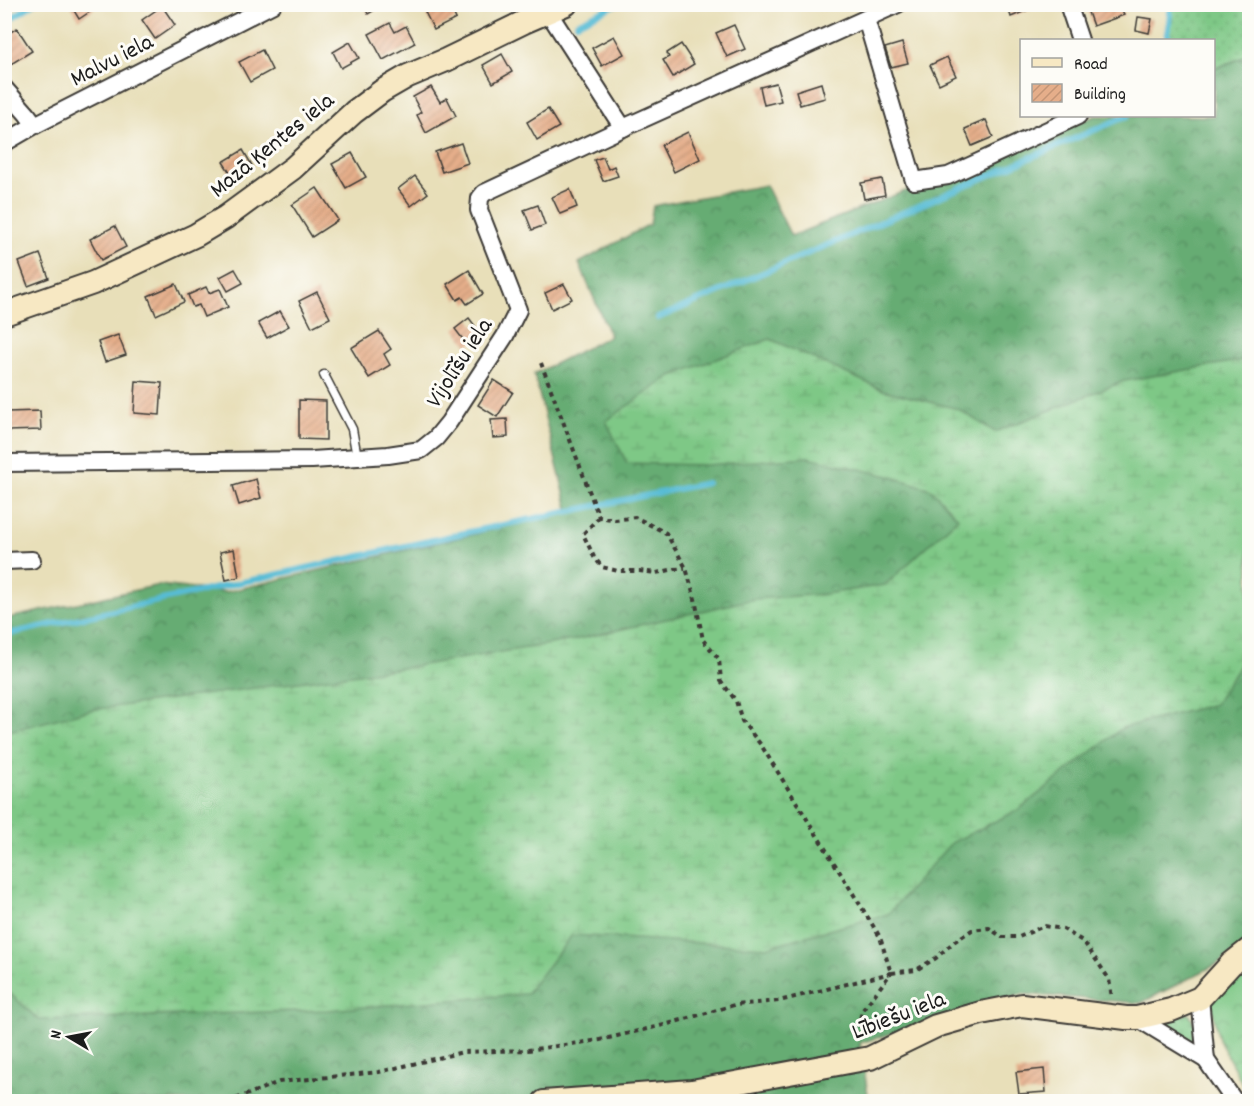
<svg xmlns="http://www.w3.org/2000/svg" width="1254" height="1106" viewBox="0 0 1254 1106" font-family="Dekko,sans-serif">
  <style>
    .grass { fill: url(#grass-dots); stroke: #4d7251; stroke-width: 1.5 }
    .forest { fill: url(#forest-crowns); stroke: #416448; stroke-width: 1.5 }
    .wetland { fill: url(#wetland-marsh); stroke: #4d7251; stroke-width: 1.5 }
    .park { fill: url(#park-crowns); stroke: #4d7251; stroke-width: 1.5 }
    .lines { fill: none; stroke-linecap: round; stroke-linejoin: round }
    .stream { stroke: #57bcd5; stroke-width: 6 }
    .building { fill: url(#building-hatch) }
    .lane-casing { stroke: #3b3934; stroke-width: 11 }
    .street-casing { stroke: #3b3934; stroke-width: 20 }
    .secondary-casing { stroke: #3b3934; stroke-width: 26 }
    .path { stroke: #3b3934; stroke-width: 4; stroke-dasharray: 4.5 4.5; stroke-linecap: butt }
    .lane { stroke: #fff; stroke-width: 8 }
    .street { stroke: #fff; stroke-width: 16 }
    .secondary { stroke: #f7e8c3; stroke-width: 22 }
    .labels { text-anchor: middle; stroke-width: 6; stroke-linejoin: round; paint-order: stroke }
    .street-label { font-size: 24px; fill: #1c1c1c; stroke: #fdfcf7 }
  </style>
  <defs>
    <pattern id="grass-dots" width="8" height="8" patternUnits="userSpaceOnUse" patternTransform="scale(1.5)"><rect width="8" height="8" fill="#7ec886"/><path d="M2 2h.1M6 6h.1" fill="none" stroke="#6cab73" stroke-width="1.8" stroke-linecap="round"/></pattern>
    <pattern id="forest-crowns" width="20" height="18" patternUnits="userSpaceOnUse" patternTransform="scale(1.5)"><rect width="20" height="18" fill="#66ac73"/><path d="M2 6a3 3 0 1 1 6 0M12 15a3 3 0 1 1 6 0" fill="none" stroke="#538b5e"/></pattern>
    <pattern id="wetland-marsh" width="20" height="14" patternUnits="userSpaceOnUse" patternTransform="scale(1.5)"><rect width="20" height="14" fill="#7ec886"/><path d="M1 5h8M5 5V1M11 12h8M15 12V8" fill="none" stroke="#6cab73"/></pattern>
    <pattern id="park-crowns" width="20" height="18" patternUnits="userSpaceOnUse" patternTransform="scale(1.5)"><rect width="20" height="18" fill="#7ec886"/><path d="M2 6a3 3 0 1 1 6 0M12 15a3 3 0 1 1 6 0" fill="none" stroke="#6cab73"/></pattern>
    <pattern id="building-hatch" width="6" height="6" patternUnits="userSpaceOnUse" patternTransform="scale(1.5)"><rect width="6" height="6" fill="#e5ae8a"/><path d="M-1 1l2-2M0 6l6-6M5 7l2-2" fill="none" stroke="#c49576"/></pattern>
  </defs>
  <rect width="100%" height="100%" fill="#fdfcf7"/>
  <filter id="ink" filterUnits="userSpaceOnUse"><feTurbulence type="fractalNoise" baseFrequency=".0167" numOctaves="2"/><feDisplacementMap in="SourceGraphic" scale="12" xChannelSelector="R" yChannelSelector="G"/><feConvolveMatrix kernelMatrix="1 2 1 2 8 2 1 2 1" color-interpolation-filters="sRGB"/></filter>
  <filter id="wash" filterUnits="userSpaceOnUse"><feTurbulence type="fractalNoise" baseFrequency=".008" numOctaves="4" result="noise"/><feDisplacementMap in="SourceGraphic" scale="24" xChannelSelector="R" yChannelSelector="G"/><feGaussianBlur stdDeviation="1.35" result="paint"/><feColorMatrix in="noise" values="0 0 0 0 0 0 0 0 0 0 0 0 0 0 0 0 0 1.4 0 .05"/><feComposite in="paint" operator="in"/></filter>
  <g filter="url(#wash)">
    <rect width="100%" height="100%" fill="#e8dfb9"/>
    <g class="grass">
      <polygon points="1170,5 1249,5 1249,55 1214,69 1214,40 1165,40 1172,19"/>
      <polygon points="1188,1013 1194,1022 1198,1046 1160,1026 1167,1021"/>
    </g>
    <polygon class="forest" points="1249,55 1249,941 1221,962 1141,1003 1023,994 860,1043 869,1101 5,1101 4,619 159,585 226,592 569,512 534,374 610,336 579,263 650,224 653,206 766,185 791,236 1095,116 1214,116 1214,69"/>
    <polygon class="wetland" points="770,339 883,390 958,409 995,432 1124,381 1249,359 1249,650 1215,704 1122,728 1018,810 951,843 888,914 766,947 572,935 526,994 327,1010 39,1020 5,989 5,732 91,710 410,667 574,640 754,599 825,594 885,585 958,518 931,489 889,476 808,457 706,465 627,463 606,421 671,376"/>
    <polygon class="park" points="1249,969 1249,1096 1219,1040 1210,998"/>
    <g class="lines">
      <g class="stream">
        <polyline points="4,23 33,4"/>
        <polyline points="577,23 617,4"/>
        <polyline points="1167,40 1171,4"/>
        <polyline points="658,318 1127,116"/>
        <polyline points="4,635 478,530 707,483"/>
      </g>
    </g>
    <g id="blocks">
      <g class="building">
        <polygon points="70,4 92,4 94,9 79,19"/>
        <polygon points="363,4 385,4 368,14"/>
        <polygon points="440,4 449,4 456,19 434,30 425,12"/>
        <polygon points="1007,4 1034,4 1035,7 1011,17"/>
        <polygon points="1085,4 1120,4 1124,15 1093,26"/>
        <polygon points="162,6 175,25 155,39 142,20"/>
        <polygon points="1138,17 1152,19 1149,33 1136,30"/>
        <polygon points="390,23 395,32 406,26 415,43 383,60 369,34"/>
        <polygon points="734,25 745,49 727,57 716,33"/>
        <polygon points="17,28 32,51 11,64 4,53 4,36"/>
        <polygon points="614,36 624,54 602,66 592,48"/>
        <polygon points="350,42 359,58 341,68 333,52"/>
        <polygon points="902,43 908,63 891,67 885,48"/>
        <polygon points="681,44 694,64 673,77 663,60 669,57 667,53"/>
        <polygon points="262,50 272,70 250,82 239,62"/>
        <polygon points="502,54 512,72 493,83 483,65"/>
        <polygon points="947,57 956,76 939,84 930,65"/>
        <polygon points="776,83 781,101 764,105 760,87"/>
        <polygon points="821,83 825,98 800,105 796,91"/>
        <polygon points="431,87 440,102 447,98 456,116 426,133 417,115 421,112 413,97"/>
        <polygon points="548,109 559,127 537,140 527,122"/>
        <polygon points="986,120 993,137 972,146 965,129"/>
        <polygon points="688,132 700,159 674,172 661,145"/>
        <polygon points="461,143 468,163 442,172 435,152"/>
        <polygon points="243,150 253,167 234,179 223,162"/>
        <polygon points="352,153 366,177 346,188 332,164"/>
        <polygon points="603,157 608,169 614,166 618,176 603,181 594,160"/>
        <polygon points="415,176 428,193 411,206 398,189"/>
        <polygon points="882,179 885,195 864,199 861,183"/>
        <polygon points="317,188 338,220 312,237 292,205"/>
        <polygon points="570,189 577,207 560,214 552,197"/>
        <polygon points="538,205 545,225 532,230 524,210"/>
        <polygon points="115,226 126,247 101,260 90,239"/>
        <polygon points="40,254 49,278 28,286 19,262"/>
        <polygon points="235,269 243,283 228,291 220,277"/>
        <polygon points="469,270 483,294 467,304 462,297 457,300 447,284"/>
        <polygon points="176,284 184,302 156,315 148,296"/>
        <polygon points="564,284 572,299 552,309 545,293"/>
        <polygon points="206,287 209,293 220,289 228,307 204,317 199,305 193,307 188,295"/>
        <polygon points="317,292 330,318 312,327 299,301"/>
        <polygon points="280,311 289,326 267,338 258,323"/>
        <polygon points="469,318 482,335 468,346 455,329"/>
        <polygon points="379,331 391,349 384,354 390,365 369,378 351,348"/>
        <polygon points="118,335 126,355 105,362 98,342"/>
        <polygon points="494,380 513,392 497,417 478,405"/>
        <polygon points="136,381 162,383 160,415 134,413"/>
        <polygon points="299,400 326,401 326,440 299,439"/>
        <polygon points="40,411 41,430 7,431 7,412"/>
        <polygon points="507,419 508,437 493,438 491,420"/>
        <polygon points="256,479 261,498 239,505 233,486"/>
        <polygon points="234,549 239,577 226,580 220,552"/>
        <polygon points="1044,1069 1046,1092 1019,1094 1016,1072"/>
      </g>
    </g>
  </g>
  <g filter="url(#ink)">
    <use href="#blocks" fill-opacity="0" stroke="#3b3934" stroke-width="1.5"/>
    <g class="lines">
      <defs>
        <polyline id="lane" points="324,375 352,429 357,457"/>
        <g id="street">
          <polyline points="543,4 623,128"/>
          <polyline points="1068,4 1080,40"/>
          <polyline points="866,19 914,181 948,176 1078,116"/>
          <polyline points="4,88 27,114 35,125"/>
          <polyline points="4,143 35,125 273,4"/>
          <polyline points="4,463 312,460 388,455 421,450 436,438 449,422 505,336 518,310 479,210 480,198 484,193 623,128 898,4"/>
          <polyline points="4,561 32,560"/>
          <polyline points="1200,998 1206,1060 1235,1102"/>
          <polyline points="1137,1018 1206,1060"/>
        </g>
        <g id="secondary">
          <polyline points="4,314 93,283 196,235 226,217 293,168 354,112 382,91 408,76 446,60 524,22 566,4"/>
          <polyline points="544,1102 692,1091 870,1058 936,1026 981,1013 1022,1005 1126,1018 1137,1018 1171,1010 1200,998 1231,964 1250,949"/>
        </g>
      </defs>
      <use href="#lane" class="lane-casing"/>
      <use href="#street" class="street-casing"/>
      <use href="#secondary" class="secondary-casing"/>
      <g class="path">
        <polyline points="541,363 599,517 616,520 635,517 666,533 686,568 695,599 703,640 719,659 721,681 736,701 742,721 761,745 880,937 891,973 916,970 936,958 955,941 972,930 989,928 1002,937 1019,937 1044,926 1063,929 1084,942 1109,979 1112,998"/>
        <polyline points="599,517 583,534 594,557 602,567 618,571 639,571 656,573 675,569 685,568"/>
        <polyline points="228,1102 279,1082 379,1072 463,1052 528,1050 600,1040 668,1024 734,1005 779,1001 891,973 862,1011 855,1040"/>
      </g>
      <use href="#lane" class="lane"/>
      <use href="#street" class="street"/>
      <use href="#secondary" class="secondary"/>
    </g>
  </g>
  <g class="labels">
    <g class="street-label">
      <text transform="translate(111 59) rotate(-27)" y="8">Malvu iela</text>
      <text transform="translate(271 144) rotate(-39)" y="8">Mazā Ķentes iela</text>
      <text transform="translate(458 362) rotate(-57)" y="8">Vijolīšu iela</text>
      <text transform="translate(898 1014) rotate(-21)" y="8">Lībiešu iela</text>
    </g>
  </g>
  <rect width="1254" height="1106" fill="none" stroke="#fdfcf7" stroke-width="24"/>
  <rect x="1020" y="39" width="195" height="78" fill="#fdfcf7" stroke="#a3a29f" stroke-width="1.5"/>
  <rect x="1032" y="58" width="30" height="9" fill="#f7e8c3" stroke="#a3a29f" stroke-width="1.5"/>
  <text x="1074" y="69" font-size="18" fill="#1c1c1c">Road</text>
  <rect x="1032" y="84" width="30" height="18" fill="url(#building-hatch)" stroke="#a3a29f" stroke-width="1.5"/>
  <text x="1074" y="99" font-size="18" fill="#1c1c1c">Building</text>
  <g transform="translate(69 1037) rotate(280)" stroke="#fdfcf7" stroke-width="4.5" paint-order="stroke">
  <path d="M0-4.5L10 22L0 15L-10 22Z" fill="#1c1c1c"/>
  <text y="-9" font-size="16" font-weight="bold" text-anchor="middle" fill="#1c1c1c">N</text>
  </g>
</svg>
